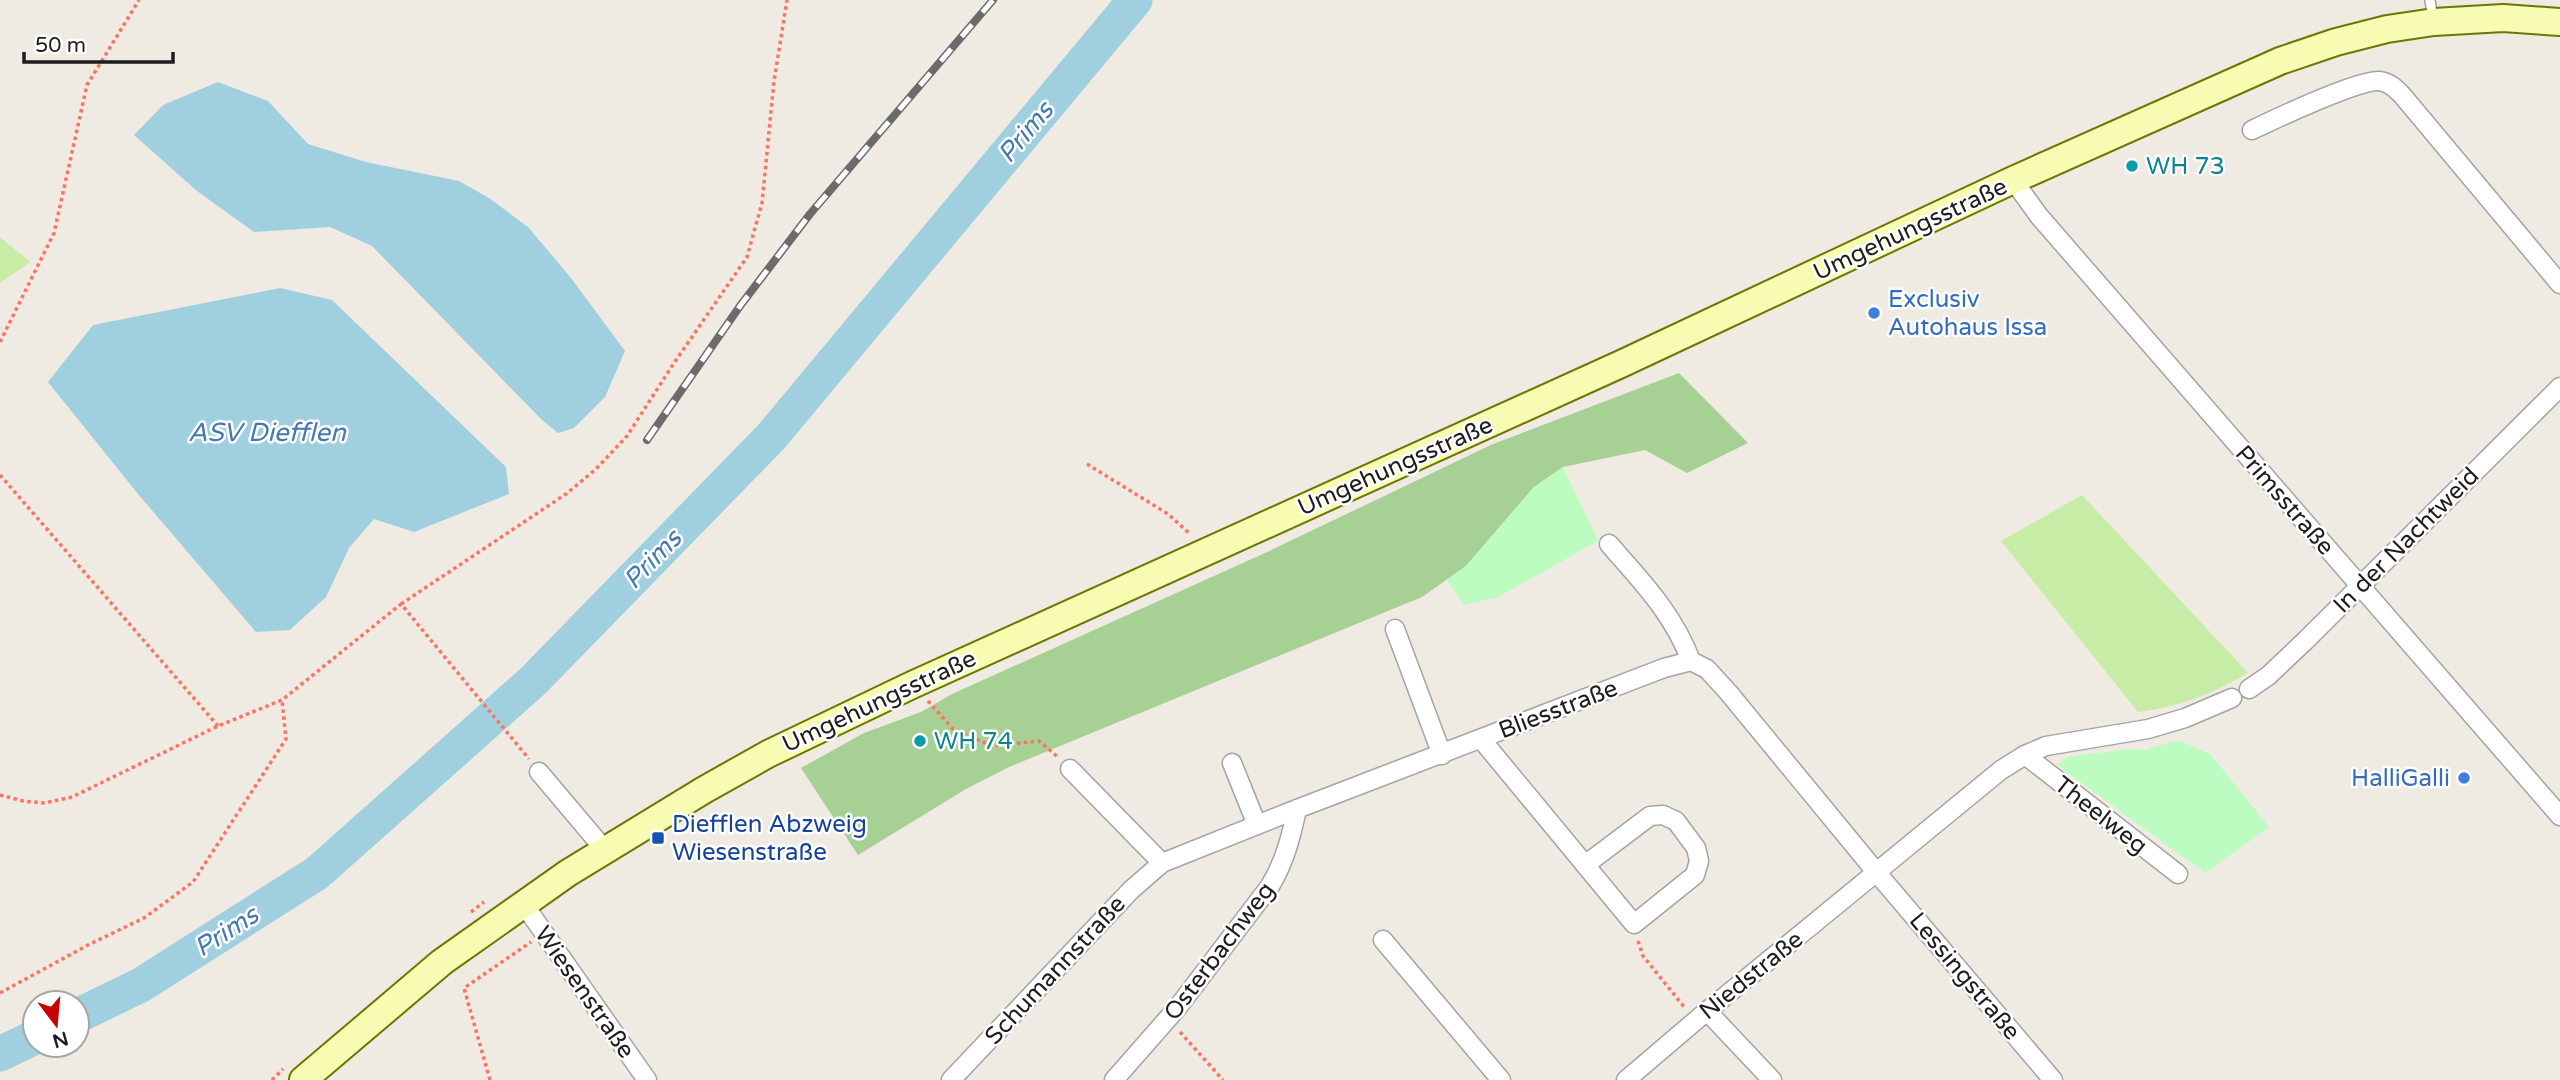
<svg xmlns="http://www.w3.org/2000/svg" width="2560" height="1080" viewBox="0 0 2560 1080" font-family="'Varela Round',sans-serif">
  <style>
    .grass { fill: #c7eca5 }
    .forest { fill: #a6d094 }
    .park { fill: #bcfcc1 }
    .water { fill: #a0d0df }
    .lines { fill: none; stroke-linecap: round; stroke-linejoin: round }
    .stream { stroke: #a0d0df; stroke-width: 6 }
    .river { stroke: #a0d0df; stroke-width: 35 }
    .service-casing { stroke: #a4a4a4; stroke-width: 12 }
    .minor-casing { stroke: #a4a4a4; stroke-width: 21 }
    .secondary-casing { stroke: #6a7700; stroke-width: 30 }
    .path { stroke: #ff7362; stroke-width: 3.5; stroke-dasharray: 3.5 3.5; stroke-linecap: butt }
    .service { stroke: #fff; stroke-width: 9 }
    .minor { stroke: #fff; stroke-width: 18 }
    .secondary { stroke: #f8fcb2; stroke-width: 26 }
    .rail-casing { stroke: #6b6b6b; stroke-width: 8 }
    .rail { stroke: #fff; stroke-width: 5; stroke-dasharray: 16; stroke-linecap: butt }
    .culture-dot { fill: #0f9aa8; stroke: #fff; stroke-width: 2.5 }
    .shop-dot { fill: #3f7fe0; stroke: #fff; stroke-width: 2.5 }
    .transit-dot { fill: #1a4fb4; stroke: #fff; stroke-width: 2.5 }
    .labels { text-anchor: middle; stroke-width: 5; stroke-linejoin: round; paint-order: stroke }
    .culture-label { font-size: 24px; fill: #0d838f; stroke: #fff; text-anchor: start }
    .street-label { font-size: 24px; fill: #1d1d1d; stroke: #fff }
    .shop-label { font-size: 24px; fill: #366cbe; stroke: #fff; text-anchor: start }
    .transit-label { font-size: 24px; fill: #164399; stroke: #fff; text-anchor: start }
    .water-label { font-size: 26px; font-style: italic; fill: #457ab0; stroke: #fff }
  </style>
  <rect width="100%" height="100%" fill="#efeae2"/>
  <g class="grass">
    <polygon points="0,237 30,262 0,283"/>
    <path d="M2082 495 2248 673C2212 694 2179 707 2138 712L2001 541Z"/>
  </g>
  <polygon class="forest" points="1679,373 1748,443 1687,473 1645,450 1563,467 1534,487 1466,566 1422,597 1009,767 966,789 858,855 801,768 864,733 921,712 952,694 1265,553 1493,444"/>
  <g class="park">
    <polygon points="1563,467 1598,541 1498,597 1464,605 1447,580 1466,566 1534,487"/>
    <polygon points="2179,740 2211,755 2269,827 2205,873 2057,765 2067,757 2130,749 2144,750"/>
  </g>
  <g class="water">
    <polygon points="218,82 268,101 308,144 366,162 459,181 489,198 528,227 571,278 625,351 605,397 574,428 558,433 541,419 372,246 330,227 254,232 197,191 134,135 163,105"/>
    <polygon points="280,288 332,300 506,467 509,494 414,532 374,519 349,548 326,597 290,630 256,632 138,494 48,382 93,325"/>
  </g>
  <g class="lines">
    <polyline class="stream" points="1116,0 1133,3"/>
    <g class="river">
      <polyline points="77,1016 141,985 317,873 533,681 771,437 1135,0"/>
      <polyline points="0,1054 35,1037"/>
    </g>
    <defs>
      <polyline id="service" points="2430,0 2433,20"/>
      <g id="minor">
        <path d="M2252 130C2275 119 2358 80 2379 81 2389 82 2395 88 2402 95L2560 284"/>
        <polyline points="2013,180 2039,216 2560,816"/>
        <path d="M1609 544C1642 582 1673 613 1691 661"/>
        <polyline points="1395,629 1442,755"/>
        <polyline points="2249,689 2268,676 2305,641 2560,387"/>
        <polyline points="1481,739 1634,924 1695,875 1699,861 1696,848 1676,821 1663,815 1650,816 1585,865"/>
        <polyline points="2025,755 2178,874"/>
        <polyline points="1232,763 1257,825"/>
        <polyline points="1070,769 1162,863"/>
        <polyline points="539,772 604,849"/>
        <polyline points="523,903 647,1080"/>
        <polyline points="1383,940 1501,1080"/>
        <polyline points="1707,1011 1772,1080"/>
        <polyline points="951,1080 1131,890 1162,863 1297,809 1664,668 1691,661 1707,669 1728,692 1877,873 2053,1080"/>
        <path d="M1114 1080 1178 1007 1270 886C1285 861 1291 837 1297 809"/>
        <polyline points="1626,1080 1707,1011 2001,770 2025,755 2046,746 2148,729 2185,718 2232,698"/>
      </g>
      <polyline id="secondary" points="303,1080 442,962 568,873 704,790 768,754 912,685 1621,364 2013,180 2280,61 2336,42 2387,29 2434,22 2503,18 2560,22"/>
    </defs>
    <use href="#service" class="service-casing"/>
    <use href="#minor" class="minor-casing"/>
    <use href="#secondary" class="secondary-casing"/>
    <g class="path">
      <polyline points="0,342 54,233 87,85 139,0"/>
      <polyline points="1087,464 1168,514 1190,534"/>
      <polyline points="0,475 218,726"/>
      <polyline points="401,604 566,494 596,469 627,436 674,363 747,257 762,203 774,81 787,0"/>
      <polyline points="928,701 953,729 992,746 1039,741 1059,758"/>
      <polyline points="0,795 23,801 45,803 72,797 218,726 282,700 401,604 529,759"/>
      <polyline points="471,912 484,902"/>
      <polyline points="1638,941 1643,956 1685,1008"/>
      <polyline points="0,993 88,945 144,918 193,882 286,739 282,700"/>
      <polyline points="1180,1032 1223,1080"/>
      <polyline points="272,1080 283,1069"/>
      <polyline points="490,1080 464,988 531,942"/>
    </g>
    <use href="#service" class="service"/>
    <use href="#minor" class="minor"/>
    <use href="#secondary" class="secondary"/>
    <defs>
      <polyline id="rail" points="647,440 740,306 810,214 993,0"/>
    </defs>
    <use href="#rail" class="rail-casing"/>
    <use href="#rail" class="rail"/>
  </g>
  <g class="culture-dot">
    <circle cx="2132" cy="166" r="7"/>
    <circle cx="920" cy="741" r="7"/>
  </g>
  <g class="shop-dot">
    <circle cx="1874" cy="313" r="7"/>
    <circle cx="2464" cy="778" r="7"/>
  </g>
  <rect class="transit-dot" x="651" y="831" width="14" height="14" rx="3.5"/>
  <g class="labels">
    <g class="culture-label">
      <text x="2146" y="174">WH 73</text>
      <text x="934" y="749">WH 74</text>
    </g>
    <g class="street-label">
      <text transform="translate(1910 229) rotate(-25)" y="8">Umgehungsstraße</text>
      <text transform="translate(1395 466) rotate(-24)" y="8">Umgehungsstraße</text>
      <text transform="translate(2285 500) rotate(49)" y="8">Primsstraße</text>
      <text transform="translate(2406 540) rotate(-45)" y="8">In der Nachtweid</text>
      <text transform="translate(879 701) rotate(-25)" y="8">Umgehungsstraße</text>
      <text transform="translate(1558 709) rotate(-21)" y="8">Bliesstraße</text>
      <text transform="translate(2101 815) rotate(38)" y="8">Theelweg</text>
      <text transform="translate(1219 951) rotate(-53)" y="8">Osterbachweg</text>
      <text transform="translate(1055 970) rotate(-47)" y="8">Schumannstraße</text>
      <text transform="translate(1751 975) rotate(-39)" y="8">Niedstraße</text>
      <text transform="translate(1965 976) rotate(50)" y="8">Lessingstraße</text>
      <text transform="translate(585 992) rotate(55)" y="8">Wiesenstraße</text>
    </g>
    <g class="shop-label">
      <text x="1888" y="307">Exclusiv<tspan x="1888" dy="28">Autohaus Issa</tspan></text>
      <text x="2450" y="786" text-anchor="end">HalliGalli</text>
    </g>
    <g class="transit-label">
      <text x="672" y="832">Diefflen Abzweig<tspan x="672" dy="28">Wiesenstraße</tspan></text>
    </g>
    <g class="water-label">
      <text transform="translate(1025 132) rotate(-50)" y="9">Prims</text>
      <text x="267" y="441">ASV Diefflen</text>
      <text transform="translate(652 559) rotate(-46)" y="9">Prims</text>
      <text transform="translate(226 931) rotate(-33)" y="9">Prims</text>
    </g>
  </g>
  <g transform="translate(56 1024) rotate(164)"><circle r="33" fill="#ffffff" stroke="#a5a5a5" stroke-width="2"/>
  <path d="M0-5L12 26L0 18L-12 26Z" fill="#c90100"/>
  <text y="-10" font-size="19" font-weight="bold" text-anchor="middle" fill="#1d1d1d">N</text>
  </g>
  <path d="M24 52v10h149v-10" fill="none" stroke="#1d1d1d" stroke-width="3.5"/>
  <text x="35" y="52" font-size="21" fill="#1d1d1d" stroke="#ffffff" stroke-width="5" paint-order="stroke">50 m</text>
</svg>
